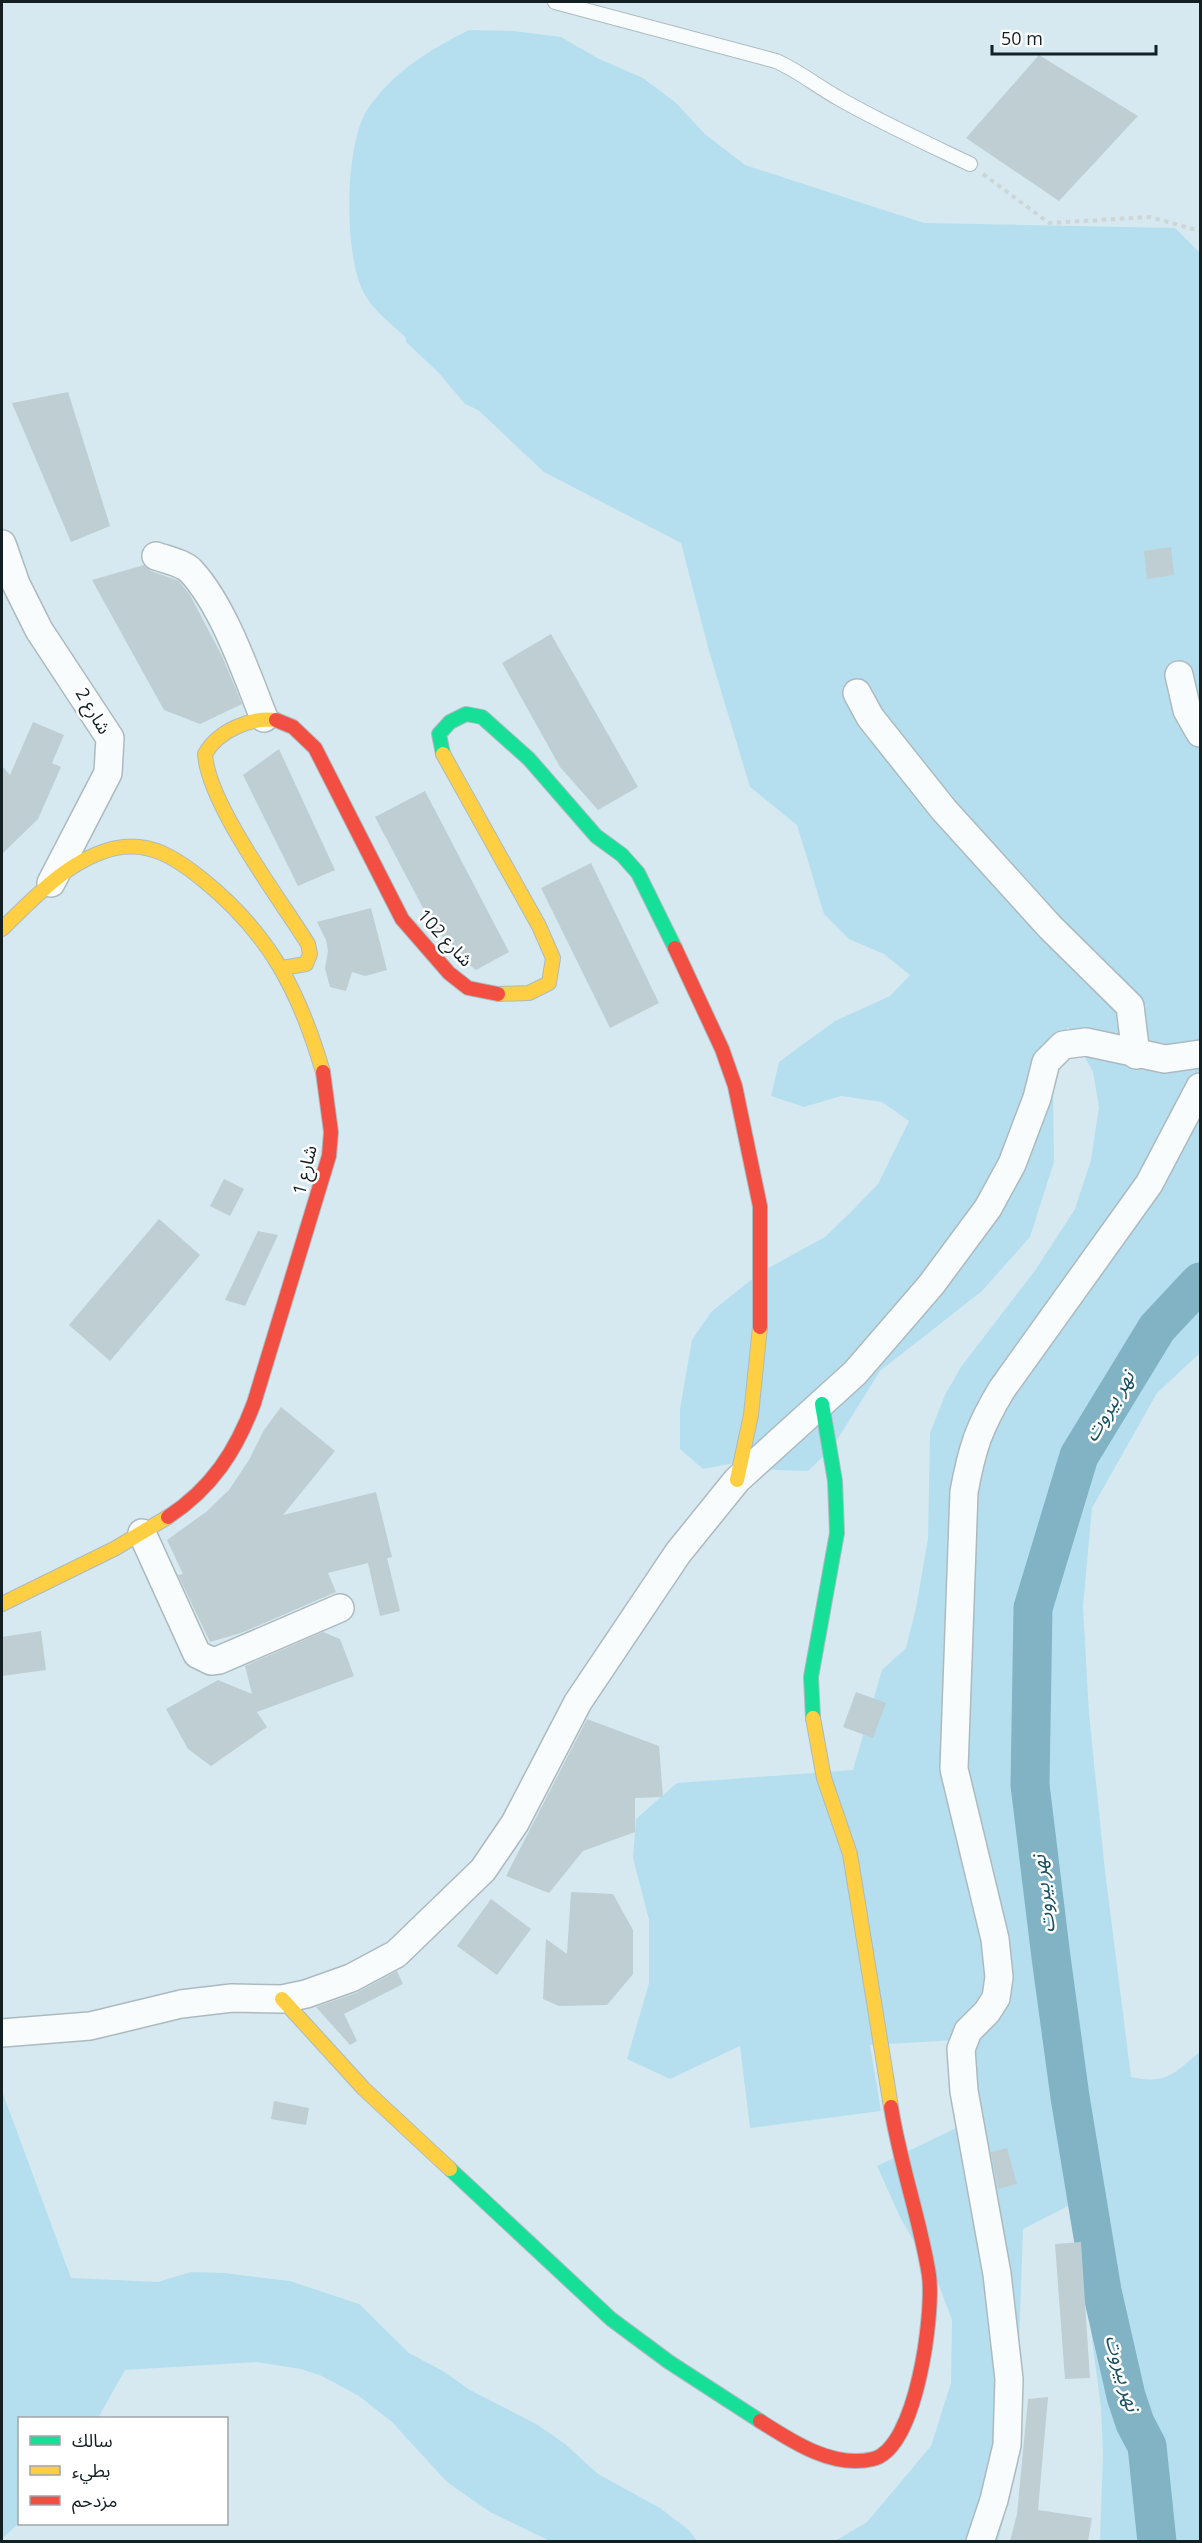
<svg xmlns="http://www.w3.org/2000/svg" width="1202" height="2543" viewBox="0 0 1202 2543" font-family="'Open Sans','Noto Sans Arabic',sans-serif">
  <style>
    .green { fill: #b5dfee }
    .lines { fill: none; stroke-linecap: round; stroke-linejoin: round }
    .river { stroke: #81b3c4; stroke-width: 39 }
    .building { fill: #bfced3 }
    .lane-casing { stroke: #acbac0; stroke-width: 16 }
    .street-casing { stroke: #acbac0; stroke-width: 30 }
    .fast-casing { stroke: #acbac0; stroke-width: 16 }
    .slow-casing { stroke: #acbac0; stroke-width: 16 }
    .jam-casing { stroke: #acbac0; stroke-width: 16 }
    .path { stroke: #ced5d6; stroke-width: 4; stroke-dasharray: 4.5 4.5; stroke-linecap: butt }
    .lane { stroke: #f9fcfd; stroke-width: 14 }
    .street { stroke: #f9fcfd; stroke-width: 27 }
    .fast { stroke: #16e098; stroke-width: 14 }
    .slow { stroke: #ffcf43; stroke-width: 14 }
    .jam { stroke: #f24e42; stroke-width: 14 }
    .labels { text-anchor: middle; stroke-width: 5; stroke-linejoin: round; paint-order: stroke }
    .street-label { font-size: 18px; fill: #121f23; stroke: #fff }
    .water-label { font-size: 20px; font-style: italic; fill: #195060; stroke: #fff }
  </style>
  <rect width="100%" height="100%" fill="#d6e9f0"/>
  <g class="green">
    <path d="M469 30 514 31 561 37 599 59 643 78 675 102 705 134 745 165 924 223 1175 228 1200 253V1353L1157 1393 1092 1508 1083 1606 1089 1714 1105 1871 1131 2077C1168 2085 1173 2073 1200 2052V2541H1100L1103 2455 1101 2408 1089 2316 1082 2199 1023 2229 1015 2458 1012 2486 998 2541H835L867 2522 931 2446 951 2383 952 2320 938 2283 900 2217 877 2166 975 2119 957 2040 870 2045 881 2111 750 2128 740 2046 670 2079 627 2059 649 1983V1920L633 1858 636 1819 677 1783 853 1770 882 1670 906 1648 916 1608 928 1539 930 1433 945 1395 961 1367 1036 1269 1075 1209 1091 1160 1099 1107 1093 1072 1068 1027 1048 1060 1053 1095 1054 1162 1030 1237 982 1291 880 1371 832 1448 808 1471 776 1470 735 1463 703 1469 680 1449V1409L692 1340 711 1312 761 1272 825 1237 849 1214 878 1184 909 1121 882 1102 841 1096 804 1107 771 1096 779 1062 835 1021 890 996 910 975 884 954 849 939 824 914 797 825 750 787 709 651 681 543 544 472 478 410 465 404 438 372 406 342V338C393 325 374 311 365 295 343 259 344 141 369 107 395 71 429 50 469 30Z"/>
    <polygon points="2,2091 71,2278 158,2282 191,2272 224,2273 290,2281 359,2304 409,2353 443,2371 470,2390 538,2425 565,2444 598,2474 660,2508 689,2530 697,2541 550,2541 490,2512 447,2482 392,2422 359,2396 322,2376 301,2369 256,2362 125,2370 98,2418 20,2418 19,2523 2,2539"/>
  </g>
  <g class="lines">
    <polyline class="river" points="1157,2542 1147,2446 1135,2423 1126,2396 1102,2291 1070,2097 1051,1957 1030,1785 1033,1608 1079,1456 1157,1328 1200,1282"/>
  </g>
  <g class="building">
    <polygon points="1039,55 1138,116 1059,201 966,138"/>
    <polygon points="68,392 110,526 71,542 12,403"/>
    <polygon points="1171,547 1174,575 1147,579 1144,551"/>
    <polygon points="144,565 151,571 179,581 190,595 222,656 242,704 200,724 164,710 92,580"/>
    <polygon points="551,634 638,787 598,810 560,767 502,663"/>
    <polygon points="33,722 64,735 52,763 61,767 38,819 2,854 2,766 10,775"/>
    <polygon points="279,749 335,870 298,886 243,775"/>
    <polygon points="425,791 509,952 476,970 462,959 431,923 375,817"/>
    <polygon points="591,863 659,1003 610,1028 541,888"/>
    <polygon points="371,908 387,970 365,976 352,972 346,991 330,987 325,968 328,951 326,940 317,922"/>
    <polygon points="224,1179 244,1189 230,1216 210,1206"/>
    <polygon points="159,1219 200,1255 110,1361 69,1325"/>
    <polygon points="258,1231 278,1235 245,1306 225,1300"/>
    <polygon points="281,1407 335,1451 283,1515 376,1492 392,1557 387,1558 400,1611 380,1616 368,1563 328,1573 336,1592 241,1633 210,1642 178,1575 183,1574 167,1540 206,1512 229,1490 249,1460 264,1430"/>
    <polygon points="41,1631 46,1670 2,1676 2,1637"/>
    <polygon points="323,1632 340,1639 354,1676 257,1712 267,1727 211,1766 188,1749 166,1709 218,1680 252,1694 245,1666"/>
    <polygon points="856,1692 886,1703 873,1738 843,1727"/>
    <polygon points="587,1719 659,1746 663,1797 635,1798 635,1832 583,1851 549,1893 506,1876"/>
    <polygon points="571,1892 613,1894 633,1930 633,1974 607,2005 559,2006 543,1999 546,1939 567,1954"/>
    <polygon points="491,1899 531,1929 497,1975 457,1946"/>
    <polygon points="397,1971 403,1984 344,2014 357,2041 350,2045 316,2007 356,1993"/>
    <polygon points="274,2101 309,2108 306,2125 271,2119"/>
    <polygon points="1007,2148 1017,2184 998,2189 991,2152"/>
    <polygon points="1081,2242 1090,2378 1065,2379 1055,2244"/>
    <polygon points="1048,2397 1038,2510 1092,2518 1088,2541 1010,2541 1017,2514 1028,2399"/>
  </g>
  <g class="lines">
    <defs>
      <path id="lane" d="M555 2 776 61C799 71 818 87 840 99 882 123 926 143 970 164"/>
      <g id="street">
        <polyline points="2,544 16,584 39,630 110,738 108,773 51,883"/>
        <path d="M156 556C167 560 183 563 191 571 224 607 246 673 264 718"/>
        <polyline points="1179,675 1187,710 1200,733"/>
        <polyline points="857,693 870,717 944,810 1050,927 1130,1006 1136,1055"/>
        <polyline points="142,1533 197,1654 211,1661 219,1660 340,1608"/>
        <polyline points="2,2033 90,2026 181,2004 232,1998 282,1999 306,1994 351,1978 396,1954 483,1870 515,1823 578,1702 678,1553 737,1480 855,1373 931,1285 988,1208 1012,1164 1037,1098 1046,1062 1063,1045 1086,1042 1165,1059 1200,1054"/>
        <path d="M980 2542 994 2500 1007 2445 1009 2379 997 2274 964 2091 961 2049 968 2031 987 2012 996 1998 999 1977 995 1939 954 1769 964 1492C972 1448 979 1427 1002 1389L1149 1184 1200 1087"/>
      </g>
      <g id="fast">
        <polyline points="443,754 439,734 450,722 466,714 482,717 529,759 596,836 622,855 638,873 675,948"/>
        <polyline points="813,1718 811,1677 837,1533 835,1481 822,1404"/>
        <polyline points="450,2169 611,2319 669,2362 760,2421"/>
      </g>
      <g id="slow">
        <path d="M276 720C250 717 218 731 205 754 208 804 280 899 308 944L310 954 306 964 282 968"/>
        <polyline points="443,754 539,926 553,958 549,983 529,993 498,994"/>
        <path d="M2 929C34 898 70 858 116 848 150 841 176 858 202 879 269 933 299 990 323 1072"/>
        <polyline points="737,1480 751,1415 760,1327"/>
        <polyline points="2,1604 114,1549 168,1517"/>
        <polyline points="813,1718 824,1778 850,1854 891,2107"/>
        <polyline points="282,1999 364,2089 450,2169"/>
      </g>
      <g id="jam">
        <polyline points="276,720 293,727 315,748 402,919 449,973 468,988 498,994"/>
        <polyline points="675,948 722,1049 735,1086 760,1206 760,1327"/>
        <path d="M168 1517C212 1488 236 1451 254 1403L329 1156 331 1132 323 1072"/>
        <path d="M760 2421C791 2441 833 2469 873 2459 917 2448 934 2313 929 2275 920 2219 900 2164 891 2107"/>
      </g>
    </defs>
    <use href="#lane" class="lane-casing"/>
    <use href="#street" class="street-casing"/>
    <use href="#fast" class="fast-casing"/>
    <use href="#slow" class="slow-casing"/>
    <use href="#jam" class="jam-casing"/>
    <polyline class="path" points="983,174 1049,223 1150,217 1200,231"/>
    <use href="#lane" class="lane"/>
    <use href="#street" class="street"/>
    <use href="#fast" class="fast"/>
    <use href="#slow" class="slow"/>
    <use href="#jam" class="jam"/>
  </g>
  <g class="labels">
    <g class="street-label">
      <text transform="translate(93 711) rotate(59)" y="6">شارع 2</text>
      <text transform="translate(445 938) rotate(47)" y="6">شارع 102</text>
      <text transform="translate(305 1170) rotate(-76)" y="6">شارع 1</text>
    </g>
    <g class="water-label">
      <text transform="translate(1109 1406) rotate(-59)" y="7">نهر بيروت</text>
      <text transform="translate(1043 1894) rotate(-97)" y="7">نهر بيروت</text>
      <text transform="translate(1123 2373) rotate(74)" y="7">نهر بيروت</text>
    </g>
  </g>
  <rect width="1202" height="2543" fill="none" stroke="#121f23" stroke-width="6"/>
  <rect x="18" y="2417" width="210" height="108" fill="#ffffff" stroke="#a0a5a7" stroke-width="1.5"/>
  <rect x="30" y="2436" width="30" height="9" fill="#16e098" stroke="#a0a5a7" stroke-width="1.5"/>
  <text x="72" y="2447" font-size="18" fill="#121f23">سالك</text>
  <rect x="30" y="2466" width="30" height="9" fill="#ffcf43" stroke="#a0a5a7" stroke-width="1.5"/>
  <text x="72" y="2477" font-size="18" fill="#121f23">بطيء</text>
  <rect x="30" y="2496" width="30" height="9" fill="#f24e42" stroke="#a0a5a7" stroke-width="1.5"/>
  <text x="72" y="2507" font-size="18" fill="#121f23">مزدحم</text>
  <path d="M992 45v9h164v-9" fill="none" stroke="#121f23" stroke-width="3"/>
  <text x="1001" y="45" font-size="18" fill="#121f23" stroke="#ffffff" stroke-width="4.5" paint-order="stroke">50 m</text>
</svg>
